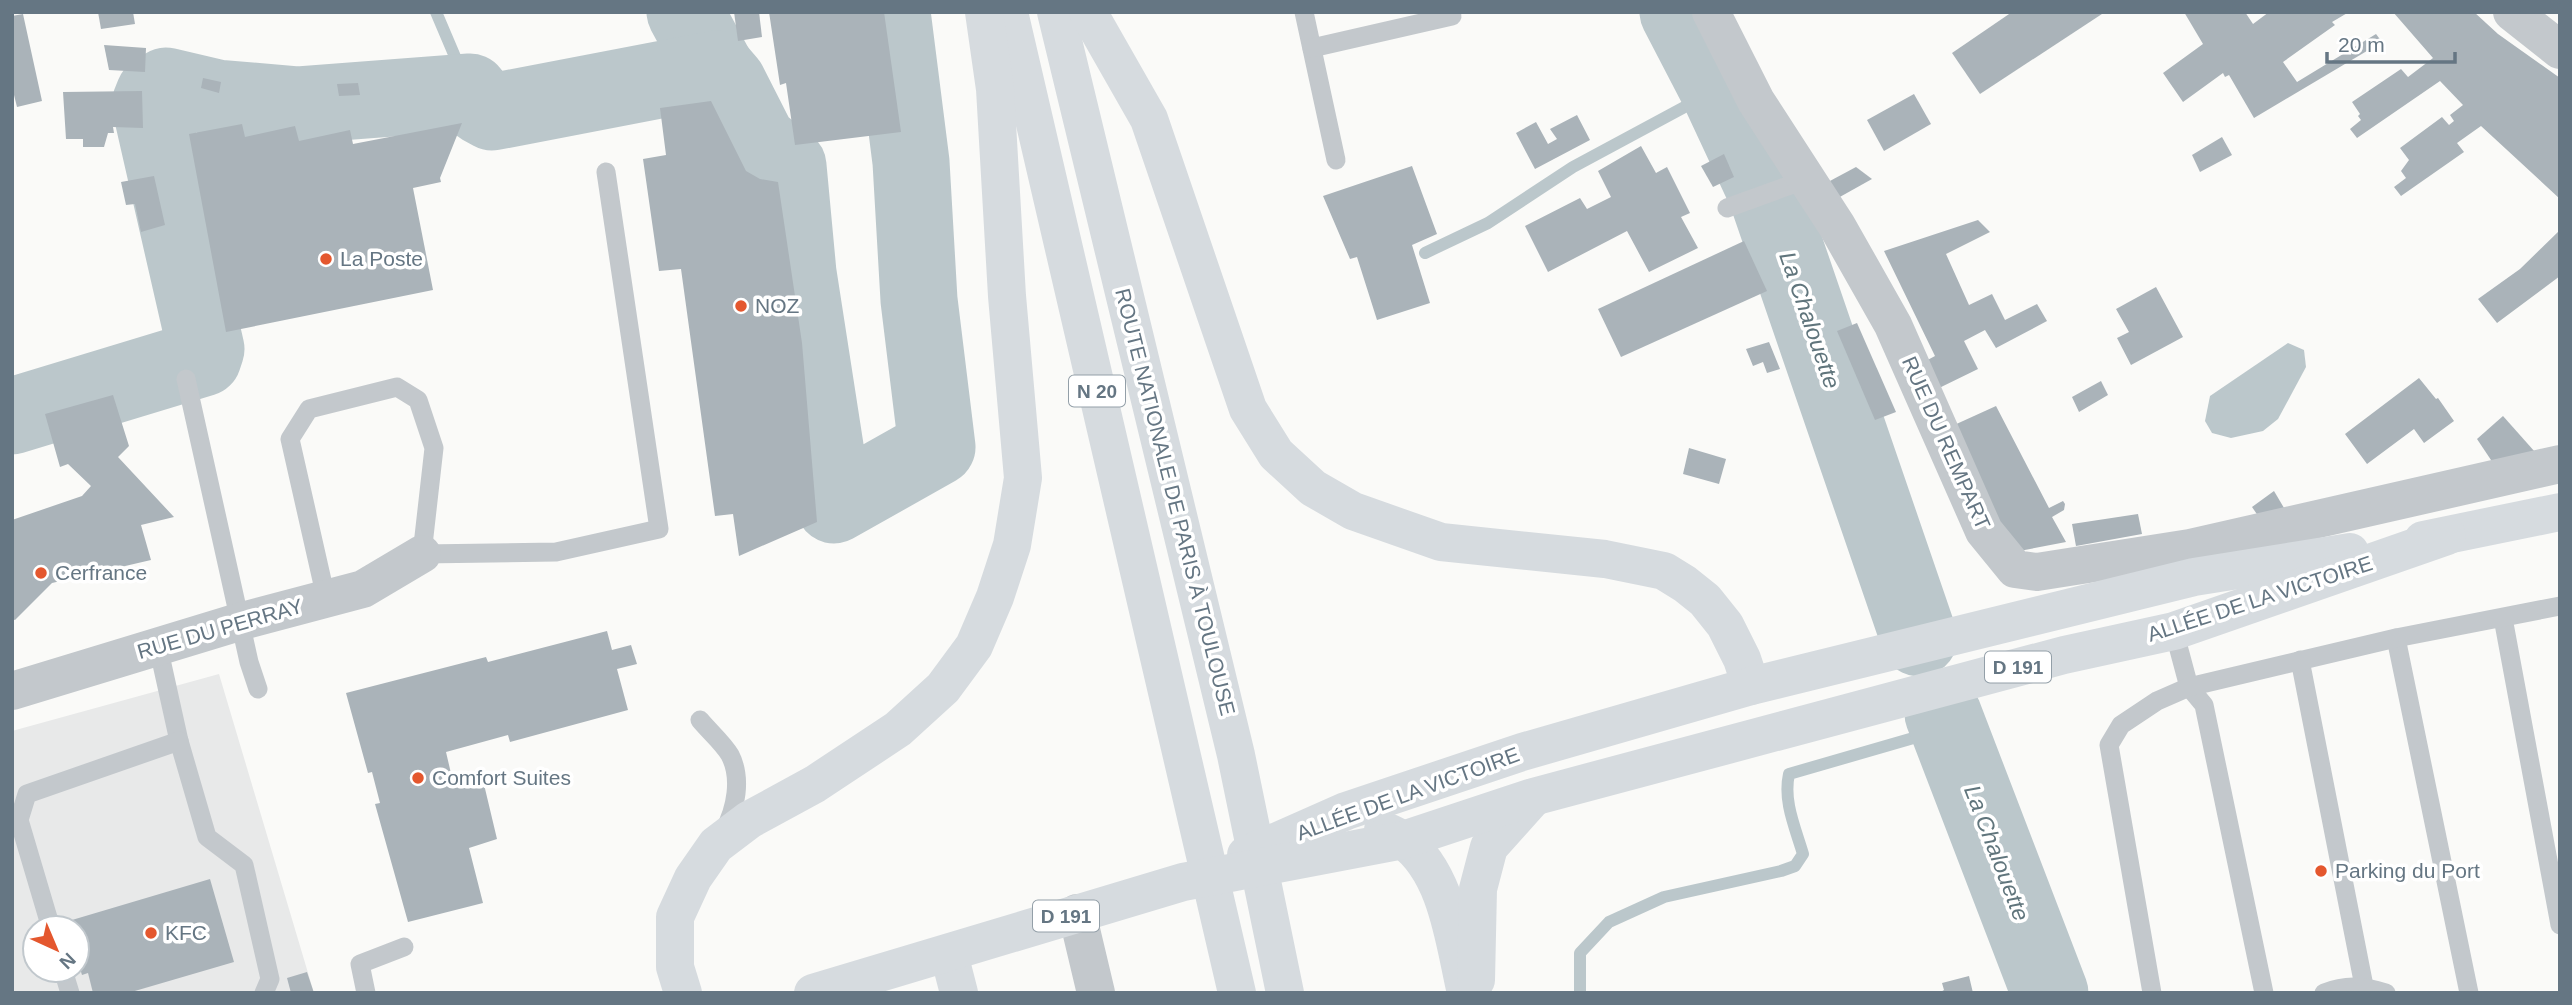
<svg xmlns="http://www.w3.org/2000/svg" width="2572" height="1005" viewBox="0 0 2572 1005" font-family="Arial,sans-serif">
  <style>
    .built { fill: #e8e9e9; fill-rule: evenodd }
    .water { fill: #bbc7cb }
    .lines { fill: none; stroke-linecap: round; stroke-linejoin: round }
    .stream { stroke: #bbc7cb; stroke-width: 12 }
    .river { stroke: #bbc7cb; stroke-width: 77 }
    .building { fill: #aab3b9 }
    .service { stroke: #c3c8cc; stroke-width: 19 }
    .minor { stroke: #c3c8cc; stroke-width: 38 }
    .primary { stroke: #d6dbdf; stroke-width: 38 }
    .poi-dot { fill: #e4572e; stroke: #fff; stroke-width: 2.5 }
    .labels { text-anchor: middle; stroke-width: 7; stroke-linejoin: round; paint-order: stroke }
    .shield { fill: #fff; stroke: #939fa8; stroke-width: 2 }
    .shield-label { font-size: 19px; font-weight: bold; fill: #657683 }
    .poi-label { font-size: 21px; fill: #657683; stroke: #fff; text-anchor: start }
    .street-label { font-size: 21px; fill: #657683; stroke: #fff }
    .water-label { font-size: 23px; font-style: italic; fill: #60757c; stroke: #fff }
  </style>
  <rect width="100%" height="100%" fill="#fafaf8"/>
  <path class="built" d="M219 674 314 993H12V731ZM35 928H77V970H35Z"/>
  <polygon class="water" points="2288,343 2304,350 2306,367 2278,419 2263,431 2231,438 2212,433 2205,421 2210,396"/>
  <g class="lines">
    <g class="stream">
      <polyline points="436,12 470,92"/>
      <polyline points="1425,253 1488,223 1573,167 1718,89"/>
      <path d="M1580 993V953L1609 922 1664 897 1781 871 1795 866 1803 854C1795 827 1783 801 1789 774L1948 728"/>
    </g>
    <g class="river">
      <polyline points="685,12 716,69"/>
      <polyline points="1678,12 1718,89 1766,192 1919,638"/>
      <polyline points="12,416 203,358 206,349 150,104 154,94 166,86 217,98 299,105 470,92 481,106 492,112 716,69 728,83 758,142 788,166 798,273 834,505 937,447 919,300 911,162 892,12"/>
      <polyline points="1943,714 2050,993"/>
    </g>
  </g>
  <g class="building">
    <polygon points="98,12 133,12 135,24 101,29"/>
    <polygon points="734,12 759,12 762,37 738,41"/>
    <polygon points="769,12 884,12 901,132 795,145 786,83 780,85"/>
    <polygon points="2012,12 2105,12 1980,94 1952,53"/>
    <polygon points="2184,12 2245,12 2253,24 2269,12 2349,12 2332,22 2335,25 2283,62 2297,82 2376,34 2382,42 2254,118 2229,75 2225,77 2223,73 2183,102 2163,73 2203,44"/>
    <polygon points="2393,12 2474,12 2498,34 2560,78 2560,199 2481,126 2457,143 2464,152 2401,196 2394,187 2406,178 2401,171 2409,160 2400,148 2442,117 2449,125 2454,121 2450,115 2463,105 2440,81 2357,138 2350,129 2361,120 2358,116 2360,114 2352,102 2401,69 2408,77 2433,58"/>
    <polygon points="23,14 42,101 17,107 12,87 12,16"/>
    <polygon points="104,45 146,48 145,72 109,70"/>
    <polygon points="203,78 221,82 219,93 201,88"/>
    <polygon points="358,83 360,95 339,96 337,84"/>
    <polygon points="142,91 143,128 113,127 114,133 108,133 104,147 83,147 83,139 66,139 63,92"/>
    <polygon points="1914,94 1931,124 1884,151 1867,120"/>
    <polygon points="711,101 746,171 760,179 778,182 802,343 817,522 739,556 733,514 715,516 681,269 659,271 643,159 666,155 660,108"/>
    <polygon points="1577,115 1590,140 1535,169 1516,133 1536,122 1548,144 1557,139 1550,129"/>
    <polygon points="462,123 440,178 441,182 413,188 433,290 226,332 189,134 242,124 245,137 295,126 299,141 350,130 353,144"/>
    <polygon points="2222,137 2232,155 2200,172 2192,155"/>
    <polygon points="1641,146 1656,173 1667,167 1690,213 1681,217 1698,248 1649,272 1627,231 1548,272 1525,226 1580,198 1587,209 1611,197 1598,171"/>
    <polygon points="1724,154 1734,177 1713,187 1701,166"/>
    <polygon points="1412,166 1437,234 1412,245 1430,303 1377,320 1357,257 1350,259 1323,196"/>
    <polygon points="1856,167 1872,179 1838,198 1828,182"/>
    <polygon points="154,176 165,225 141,232 135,204 126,205 121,182"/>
    <polygon points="1978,220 1990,232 1946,254 1969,305 1992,294 2005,320 2037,304 2047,321 1996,348 1985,330 1964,341 1978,369 1935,390 1922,363 1935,356 1884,251"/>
    <polygon points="2560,230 2560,276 2497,323 2478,299 2520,269"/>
    <polygon points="1744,241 1767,291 1621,357 1598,309"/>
    <polygon points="2156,287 2183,337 2131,365 2117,338 2129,332 2116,309"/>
    <polygon points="1857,323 1896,412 1875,420 1837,331"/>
    <polygon points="1769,342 1780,369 1767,373 1763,362 1753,366 1746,349"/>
    <polygon points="2419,378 2436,399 2438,398 2454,421 2424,443 2414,429 2367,464 2345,434"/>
    <polygon points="2101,381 2108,395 2079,412 2072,397"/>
    <polygon points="113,395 129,446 118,457 174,517 141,525 151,560 52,583 15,620 12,619 12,520 82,496 91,486 68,464 60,467 45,414"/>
    <polygon points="1996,406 2049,508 2063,501 2065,504 2064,510 2052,517 2066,542 2014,552 1952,426"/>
    <polygon points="2503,416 2535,452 2493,463 2477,439"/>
    <polygon points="1689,448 1726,459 1719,484 1683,474"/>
    <polygon points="2274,491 2287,513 2261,520 2252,507"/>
    <polygon points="2138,514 2142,534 2076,546 2072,524"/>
    <polygon points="607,631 612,650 631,645 637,664 617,669 628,710 510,742 508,735 446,752 453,782 482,776 497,839 469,848 483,903 408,922 375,804 380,803 372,772 368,773 346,693 486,657 488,662"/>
    <polygon points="210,879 234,962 128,993 93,993 88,973 82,975 78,962 84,960 77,937 77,928 74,928 72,920"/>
    <polygon points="307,972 314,993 291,993 287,978"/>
    <polygon points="1969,976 1973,993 1939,993 1944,990 1942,983"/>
  </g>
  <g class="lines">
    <g class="service">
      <polyline points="1304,12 1336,160"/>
      <polyline points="1312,48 1452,16"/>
      <polyline points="1727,208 1807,179"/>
      <polyline points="186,379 249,662 258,689"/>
      <polyline points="326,598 290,439 309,409 397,387 418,400 434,448 422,554 556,552 659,529 606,172"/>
      <polyline points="2503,618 2560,925"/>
      <polyline points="2174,631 2189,687 2204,705 2264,993"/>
      <polyline points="2396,638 2469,993"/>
      <polyline points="158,646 179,741 207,837 244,865 270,979 264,993"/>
      <polyline points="2300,660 2364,986"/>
      <path d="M700 720C709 731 723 743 730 755 742 778 736 809 724 831"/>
      <polyline points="51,928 19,820 27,794 179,741"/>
      <polyline points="63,970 70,993"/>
      <polyline points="366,993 360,964 404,947"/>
      <polyline points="2152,993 2109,745 2121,725 2157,701 2189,687 2396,638 2560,606"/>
      <path d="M2324 993C2347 984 2363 986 2386 993"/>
    </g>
    <g class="minor">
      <polyline points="1711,12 1756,101 1837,226 1893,325 1984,531 2015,569 2037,572 2190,548 2560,464"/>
      <polyline points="2512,12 2560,50"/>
      <polyline points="12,691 242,621 363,589 422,554"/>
      <polyline points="1077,913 1096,993"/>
    </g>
    <g class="primary">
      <polyline points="1009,12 1237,993"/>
      <polyline points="1056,12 1236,755 1285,993"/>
      <polyline points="1088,12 1149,119 1248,409 1276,454 1313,488 1353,511 1441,542 1605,559 1664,571 1685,584 1705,600 1725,625 1742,659 1751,686"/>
      <polyline points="2423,540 2560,512"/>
      <path d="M1383 830C1390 833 1397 836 1403 840 1448 873 1454 942 1466 993"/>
      <polyline points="1246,855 1346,811 1522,752 1751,686 2194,577 2350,552"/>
      <polyline points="949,954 959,993"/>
      <polyline points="1476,980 1478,889 1489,847 1532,799"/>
      <polyline points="683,993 675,967 675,917 693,878 716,845 749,820 815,784 898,729 943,688 974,646 995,597 1012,545 1023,478 1007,296 995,89 984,12"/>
      <polyline points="813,993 1183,882 1403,840 1533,797 2064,655 2174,631 2447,536"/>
    </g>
  </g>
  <g class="poi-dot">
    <circle cx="326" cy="259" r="7"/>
    <circle cx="741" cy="306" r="7"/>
    <circle cx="41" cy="573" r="7"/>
    <circle cx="418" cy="778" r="7"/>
    <circle cx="2321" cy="871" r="7"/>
    <circle cx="151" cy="933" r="7"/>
  </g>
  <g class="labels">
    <g class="shield">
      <rect x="1069" y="375.5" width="56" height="31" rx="5"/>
      <rect x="1985" y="651.5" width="66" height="31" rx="5"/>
      <rect x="1033" y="900.5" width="66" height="31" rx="5"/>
    </g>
    <g class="shield-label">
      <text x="1097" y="398">N 20</text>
      <text x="2018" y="674">D 191</text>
      <text x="1066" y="923">D 191</text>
    </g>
    <g class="poi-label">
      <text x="340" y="266">La Poste</text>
      <text x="755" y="313">NOZ</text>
      <text x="55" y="580">Cerfrance</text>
      <text x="432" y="785">Comfort Suites</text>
      <text x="2335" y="878">Parking du Port</text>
      <text x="165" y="940">KFC</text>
    </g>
    <g class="street-label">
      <text transform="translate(1946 443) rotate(66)" y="7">RUE DU REMPART</text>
      <text transform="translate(1175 502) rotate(76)" y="7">ROUTE NATIONALE DE PARIS À TOULOUSE</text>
      <text transform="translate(2260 599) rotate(-18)" y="7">ALLÉE DE LA VICTOIRE</text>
      <text transform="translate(220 629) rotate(-16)" y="7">RUE DU PERRAY</text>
      <text transform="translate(1408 794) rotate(-20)" y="7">ALLÉE DE LA VICTOIRE</text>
    </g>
    <g class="water-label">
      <text transform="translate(1810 320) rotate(71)" y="8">La Chalouette</text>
      <text transform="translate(1997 853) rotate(69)" y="8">La Chalouette</text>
    </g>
  </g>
  <rect width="2572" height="1005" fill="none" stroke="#657683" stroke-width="28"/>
  <g transform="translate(56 949) rotate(136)"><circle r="33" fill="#ffffff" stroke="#c1c8cd" stroke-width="2"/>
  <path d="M0-5L12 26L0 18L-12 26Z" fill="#e4572e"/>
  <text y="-10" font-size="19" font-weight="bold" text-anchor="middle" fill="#657683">N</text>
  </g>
  <path d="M2327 52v10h128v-10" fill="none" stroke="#657683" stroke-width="3.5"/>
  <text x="2338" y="52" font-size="21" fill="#657683" stroke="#ffffff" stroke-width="5" paint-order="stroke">20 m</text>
</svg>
